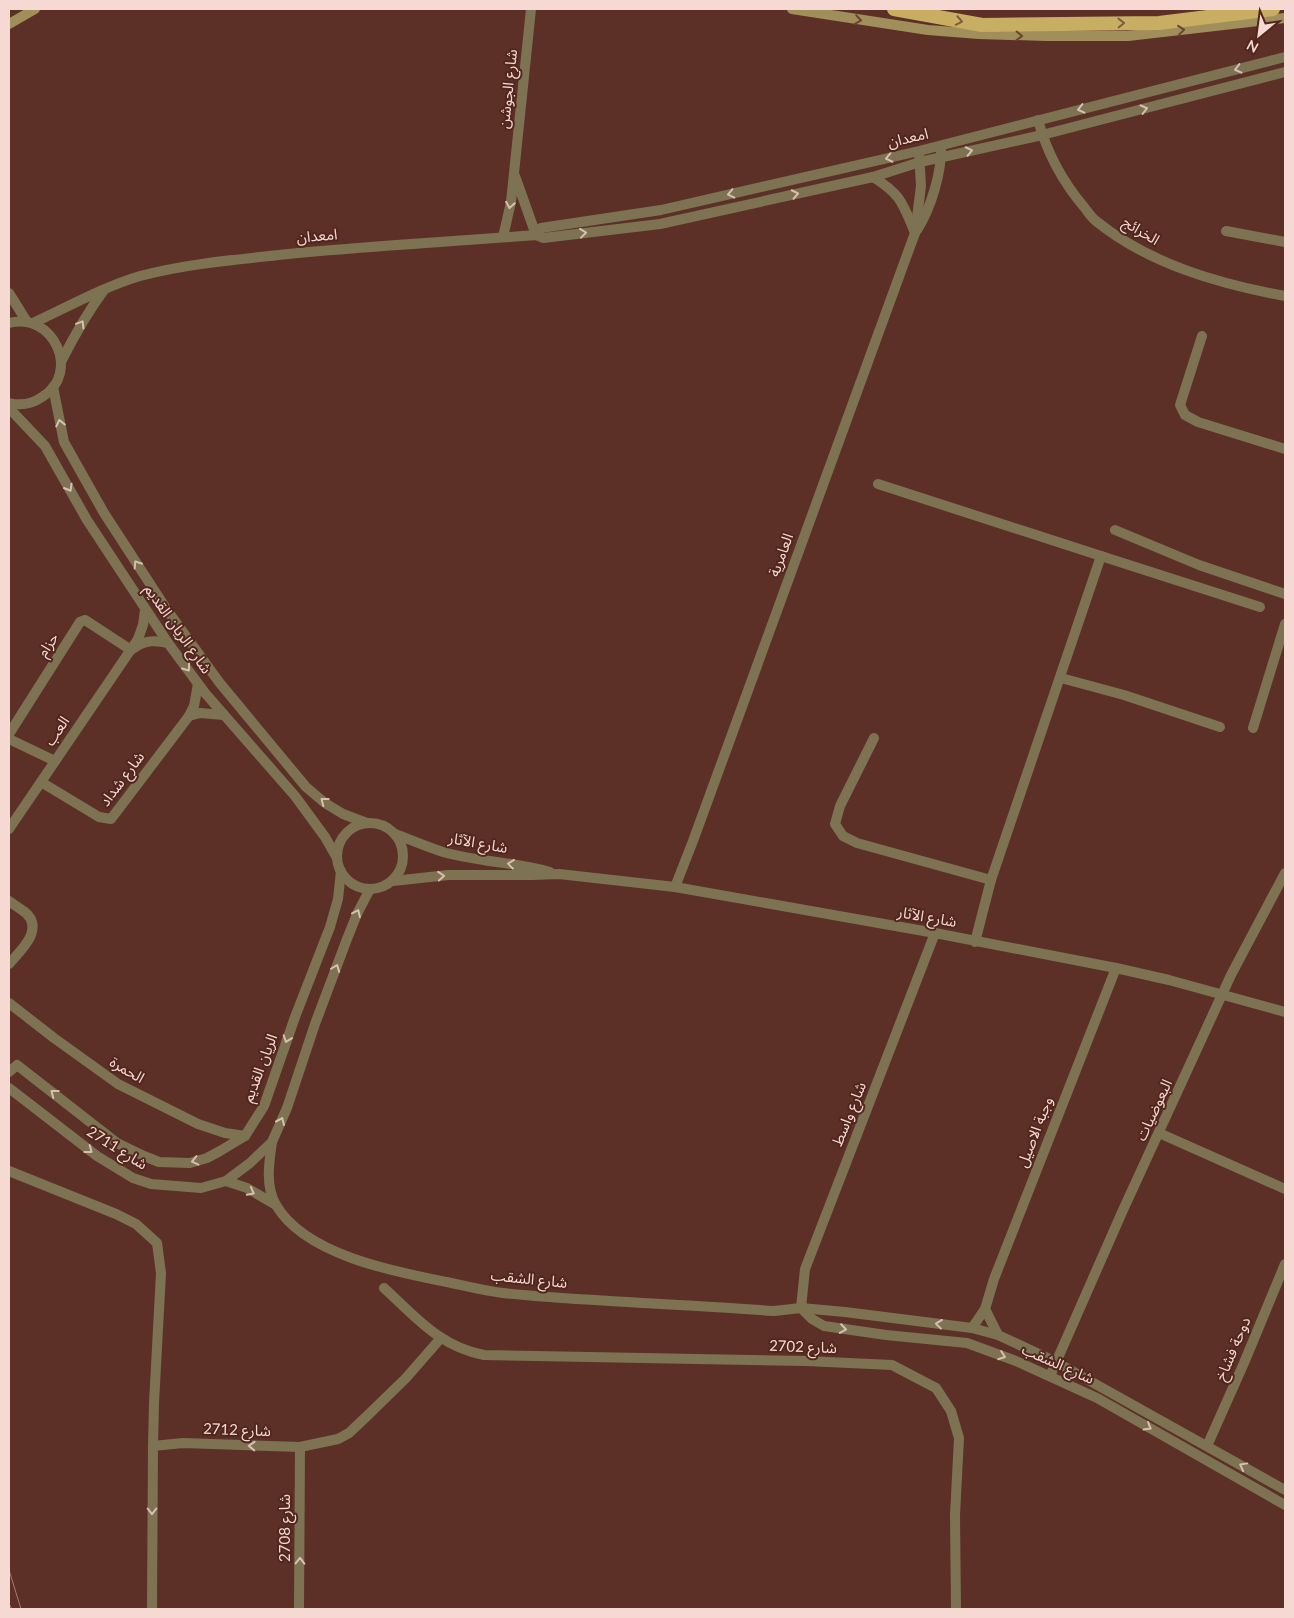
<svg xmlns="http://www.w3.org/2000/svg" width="1294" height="1618" viewBox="0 0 1294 1618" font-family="Lato,'Noto Sans Arabic',sans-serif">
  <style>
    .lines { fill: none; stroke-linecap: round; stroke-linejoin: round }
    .minor { stroke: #7d7352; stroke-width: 10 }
    .tertiary { stroke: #7d7352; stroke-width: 10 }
    .secondary { stroke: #a08f5a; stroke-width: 10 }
    .trunk { stroke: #c7ae62; stroke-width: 14 }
    .tram { stroke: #a27d75; stroke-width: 1 }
    .oneway { stroke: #69462f }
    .oneway2 { stroke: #805c39 }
    .oneway3 { stroke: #d7c0b2 }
    .labels { text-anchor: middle; stroke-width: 4; stroke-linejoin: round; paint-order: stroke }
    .street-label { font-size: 15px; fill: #f5d9d2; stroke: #51261d }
  </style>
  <rect width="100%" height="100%" fill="#5d3027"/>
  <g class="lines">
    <g class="minor">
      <path d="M1038 120C1047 153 1062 181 1084 207 1088 212 1091 217 1096 221 1149 264 1219 284 1285 296"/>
      <polyline points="515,176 536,235"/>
      <path d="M917 230C931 208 942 172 941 146"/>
      <polyline points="1226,231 1285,242"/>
      <polyline points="503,237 511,202 531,9"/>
      <polyline points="1202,336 1180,405 1185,415 1198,422 1285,449"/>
      <polyline points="878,484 1101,556 991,880 975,942"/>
      <polyline points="1115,530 1199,565 1285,594"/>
      <polyline points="1101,556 1260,607"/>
      <path d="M134 648C146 640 155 640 168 643"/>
      <polyline points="1061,678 1124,695 1220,727"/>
      <polyline points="189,716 200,713 224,715"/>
      <polyline points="1253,728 1285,624"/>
      <polyline points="9,734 80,622 85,620 131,650"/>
      <polyline points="874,738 840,806 835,824 843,836 857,843 991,880"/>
      <polyline points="9,739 55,761"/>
      <polyline points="41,782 99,817 111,819 189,716 194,706 198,684"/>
      <polyline points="9,829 138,639 143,625 145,610"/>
      <polyline points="675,887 693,841 915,233 921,186 919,153"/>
      <path d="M9 901C14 905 21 909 26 913 44 930 21 950 9 964"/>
      <polyline points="1116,968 1169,980 1285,1012"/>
      <polyline points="9,1003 54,1038 118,1084 198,1124 225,1133 245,1136"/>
      <polyline points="9,1072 17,1065 117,1143 144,1156 159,1162 190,1163 207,1158 220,1151 245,1136 264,1106 295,1017 330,927 338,899 341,871"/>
      <polyline points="9,1088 97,1156 133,1178 151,1184 201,1188 226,1181 250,1163 272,1142 287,1108 315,1024 347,939 357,914 370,889"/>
      <polyline points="1159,1133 1285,1189"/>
      <path d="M272 1142C269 1162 265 1186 276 1205 305 1255 395 1272 447 1282 466 1286 484 1291 503 1293 549 1298 596 1300 642 1303 686 1305 730 1308 774 1311L801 1308"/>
      <polyline points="9,1171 116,1214 136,1224 157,1243 161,1273 154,1403 153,1446"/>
      <polyline points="226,1181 247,1188 276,1205"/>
      <path d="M384 1288C416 1317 440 1347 484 1355L806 1361 892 1365 936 1388 951 1411 959 1438 955 1515 956 1609"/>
      <polyline points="1050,1376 1123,1210 1231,975 1285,873"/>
      <polyline points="1207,1446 1244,1363 1285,1264"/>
      <polyline points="152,1609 153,1446 183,1443 300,1447 338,1439 349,1433 367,1416 406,1378 440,1339"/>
      <polyline points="299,1609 300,1447"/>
    </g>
    <g class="tertiary">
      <path d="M873 177C901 194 903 204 915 233"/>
      <polyline points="536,235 541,228 661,210 919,151 1285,57"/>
      <polyline points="9,293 27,322"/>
      <path d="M9 323C53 311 82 373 42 397 32 404 21 406 9 403"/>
      <path d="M33 323C68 307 103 287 140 276 186 264 232 260 279 255 364 246 450 242 536 235L543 238 660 224 873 177 920 162 1042 135 1285 72"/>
      <path d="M61 362C74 336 87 313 104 290"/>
      <polyline points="53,387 64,442 104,513 167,610 219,682 306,787 325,803 343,814 367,823"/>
      <polyline points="9,408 45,446 87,520 168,643 205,693 295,796 325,837 337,858"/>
      <circle cx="370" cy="856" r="33"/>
      <path d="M395 834C411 840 427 847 443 852 478 862 515 862 550 872"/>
      <polyline points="393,881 448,875 532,875 559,874 675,887 935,933 1116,968 994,1279 985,1309 972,1328"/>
      <polyline points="801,1308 812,1319 824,1326 886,1335 967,1343 1016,1361 1097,1398 1285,1505"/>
      <polyline points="801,1308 845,1312 972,1328 998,1335 1056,1362 1285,1490"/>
      <polyline points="801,1308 805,1269 935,933"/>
      <polyline points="985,1309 998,1335"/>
    </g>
    <g class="secondary">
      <polyline points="792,9 928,30 979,34 1046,36 1128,36 1285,18"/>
      <polyline points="9,24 35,9"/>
    </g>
    <polyline class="trunk" points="894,9 982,25 1159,23 1273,9"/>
    <g class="tram">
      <polyline points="9,1570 21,1609"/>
      <polyline points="9,1604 12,1609"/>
    </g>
  </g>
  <defs><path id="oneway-chevron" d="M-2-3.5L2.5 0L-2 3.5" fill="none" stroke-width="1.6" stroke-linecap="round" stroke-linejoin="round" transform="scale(1.25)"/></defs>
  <g class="oneway">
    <use href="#oneway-chevron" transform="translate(858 20) rotate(9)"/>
    <use href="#oneway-chevron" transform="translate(1181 30) rotate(-6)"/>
    <use href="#oneway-chevron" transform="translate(1019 36) rotate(2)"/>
  </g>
  <g class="oneway2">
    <use href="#oneway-chevron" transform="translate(959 21) rotate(11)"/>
    <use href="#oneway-chevron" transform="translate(1121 23) rotate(-1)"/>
  </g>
  <g class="oneway3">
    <use href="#oneway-chevron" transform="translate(1238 69) rotate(166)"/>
    <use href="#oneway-chevron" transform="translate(1081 109) rotate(166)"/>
    <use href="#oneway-chevron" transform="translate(1144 109) rotate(-14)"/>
    <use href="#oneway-chevron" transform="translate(969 151) rotate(-12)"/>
    <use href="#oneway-chevron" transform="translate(889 158) rotate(168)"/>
    <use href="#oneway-chevron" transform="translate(731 194) rotate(167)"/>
    <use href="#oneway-chevron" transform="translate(795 194) rotate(-12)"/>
    <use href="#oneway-chevron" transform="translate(510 205) rotate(100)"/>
    <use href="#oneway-chevron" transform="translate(583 233) rotate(-7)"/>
    <use href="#oneway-chevron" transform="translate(81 324) rotate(-59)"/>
    <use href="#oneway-chevron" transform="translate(60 423) rotate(-102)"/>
    <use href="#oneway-chevron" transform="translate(69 488) rotate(60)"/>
    <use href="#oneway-chevron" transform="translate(137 564) rotate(-123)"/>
    <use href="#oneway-chevron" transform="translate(187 668) rotate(54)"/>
    <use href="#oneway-chevron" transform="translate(324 801) rotate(-142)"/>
    <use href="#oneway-chevron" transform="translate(511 864) rotate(-173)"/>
    <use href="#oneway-chevron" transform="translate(441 876) rotate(-5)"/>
    <use href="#oneway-chevron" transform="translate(357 913) rotate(-65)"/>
    <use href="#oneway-chevron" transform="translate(336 968) rotate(-69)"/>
    <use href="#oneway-chevron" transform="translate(287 1039) rotate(109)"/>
    <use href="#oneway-chevron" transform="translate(54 1093) rotate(-142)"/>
    <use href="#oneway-chevron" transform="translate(281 1121) rotate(-66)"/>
    <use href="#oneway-chevron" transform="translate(89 1150) rotate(37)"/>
    <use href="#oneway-chevron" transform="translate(195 1161) rotate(167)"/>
    <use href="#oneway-chevron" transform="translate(251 1192) rotate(28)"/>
    <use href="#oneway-chevron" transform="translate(939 1324) rotate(-173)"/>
    <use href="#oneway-chevron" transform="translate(843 1329) rotate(8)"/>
    <use href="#oneway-chevron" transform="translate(1002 1356) rotate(20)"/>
    <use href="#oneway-chevron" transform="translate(1148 1427) rotate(30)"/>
    <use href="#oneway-chevron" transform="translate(252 1446) rotate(-178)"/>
    <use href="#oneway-chevron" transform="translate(1243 1466) rotate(-151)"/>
    <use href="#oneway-chevron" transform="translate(152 1511) rotate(90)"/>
    <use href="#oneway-chevron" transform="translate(300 1561) rotate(-89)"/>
  </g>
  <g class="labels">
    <g class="street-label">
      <text transform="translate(508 89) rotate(-84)" y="5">شارع الجوشن</text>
      <text transform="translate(908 138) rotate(-13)" y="5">امعدان</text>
      <text transform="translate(1141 231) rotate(31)" y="5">الخرائج</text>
      <text transform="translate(317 236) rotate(-5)" y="5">امعدان</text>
      <text transform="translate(781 555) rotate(-70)" y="5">العامرية</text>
      <text transform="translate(178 629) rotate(55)" y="5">شارع الريان القديم</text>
      <text transform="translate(48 645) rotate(-57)" y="5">حزام</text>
      <text transform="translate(57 731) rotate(-56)" y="5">العب</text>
      <text transform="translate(122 779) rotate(-53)" y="5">شارع شداد</text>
      <text transform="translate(478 843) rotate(10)" y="5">شارع الآثار</text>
      <text transform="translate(927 917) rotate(10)" y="5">شارع الآثار</text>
      <text transform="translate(260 1068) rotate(-69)" y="5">الريان القديم</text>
      <text transform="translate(127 1070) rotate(30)" y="5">الحمرة</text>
      <text transform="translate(1154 1110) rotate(-65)" y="5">البعوضيات</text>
      <text transform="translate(849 1114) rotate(-68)" y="5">شارع واسط</text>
      <text transform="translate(1035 1132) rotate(-69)" y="5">وجبة الاصيل</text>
      <text transform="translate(117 1148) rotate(32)" y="5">شارع 2711</text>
      <text transform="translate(529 1279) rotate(6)" y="5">شارع الشقب</text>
      <text transform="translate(803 1347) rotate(2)" y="5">شارع 2702</text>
      <text transform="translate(1233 1349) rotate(-67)" y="5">دوحة فشاخ</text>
      <text transform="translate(1058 1364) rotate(24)" y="5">شارع الشقب</text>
      <text transform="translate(237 1430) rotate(2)" y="5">شارع 2712</text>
      <text transform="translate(285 1528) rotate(-90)" y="5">شارع 2708</text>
    </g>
  </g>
  <rect width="1294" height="1618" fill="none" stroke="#f5d9d2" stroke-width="20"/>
  <g transform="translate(1259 35) rotate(209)" stroke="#51261d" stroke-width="4" paint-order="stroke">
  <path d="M0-4L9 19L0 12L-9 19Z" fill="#f5d9d2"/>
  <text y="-8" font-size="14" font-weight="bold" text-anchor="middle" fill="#f5d9d2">N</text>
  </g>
</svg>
